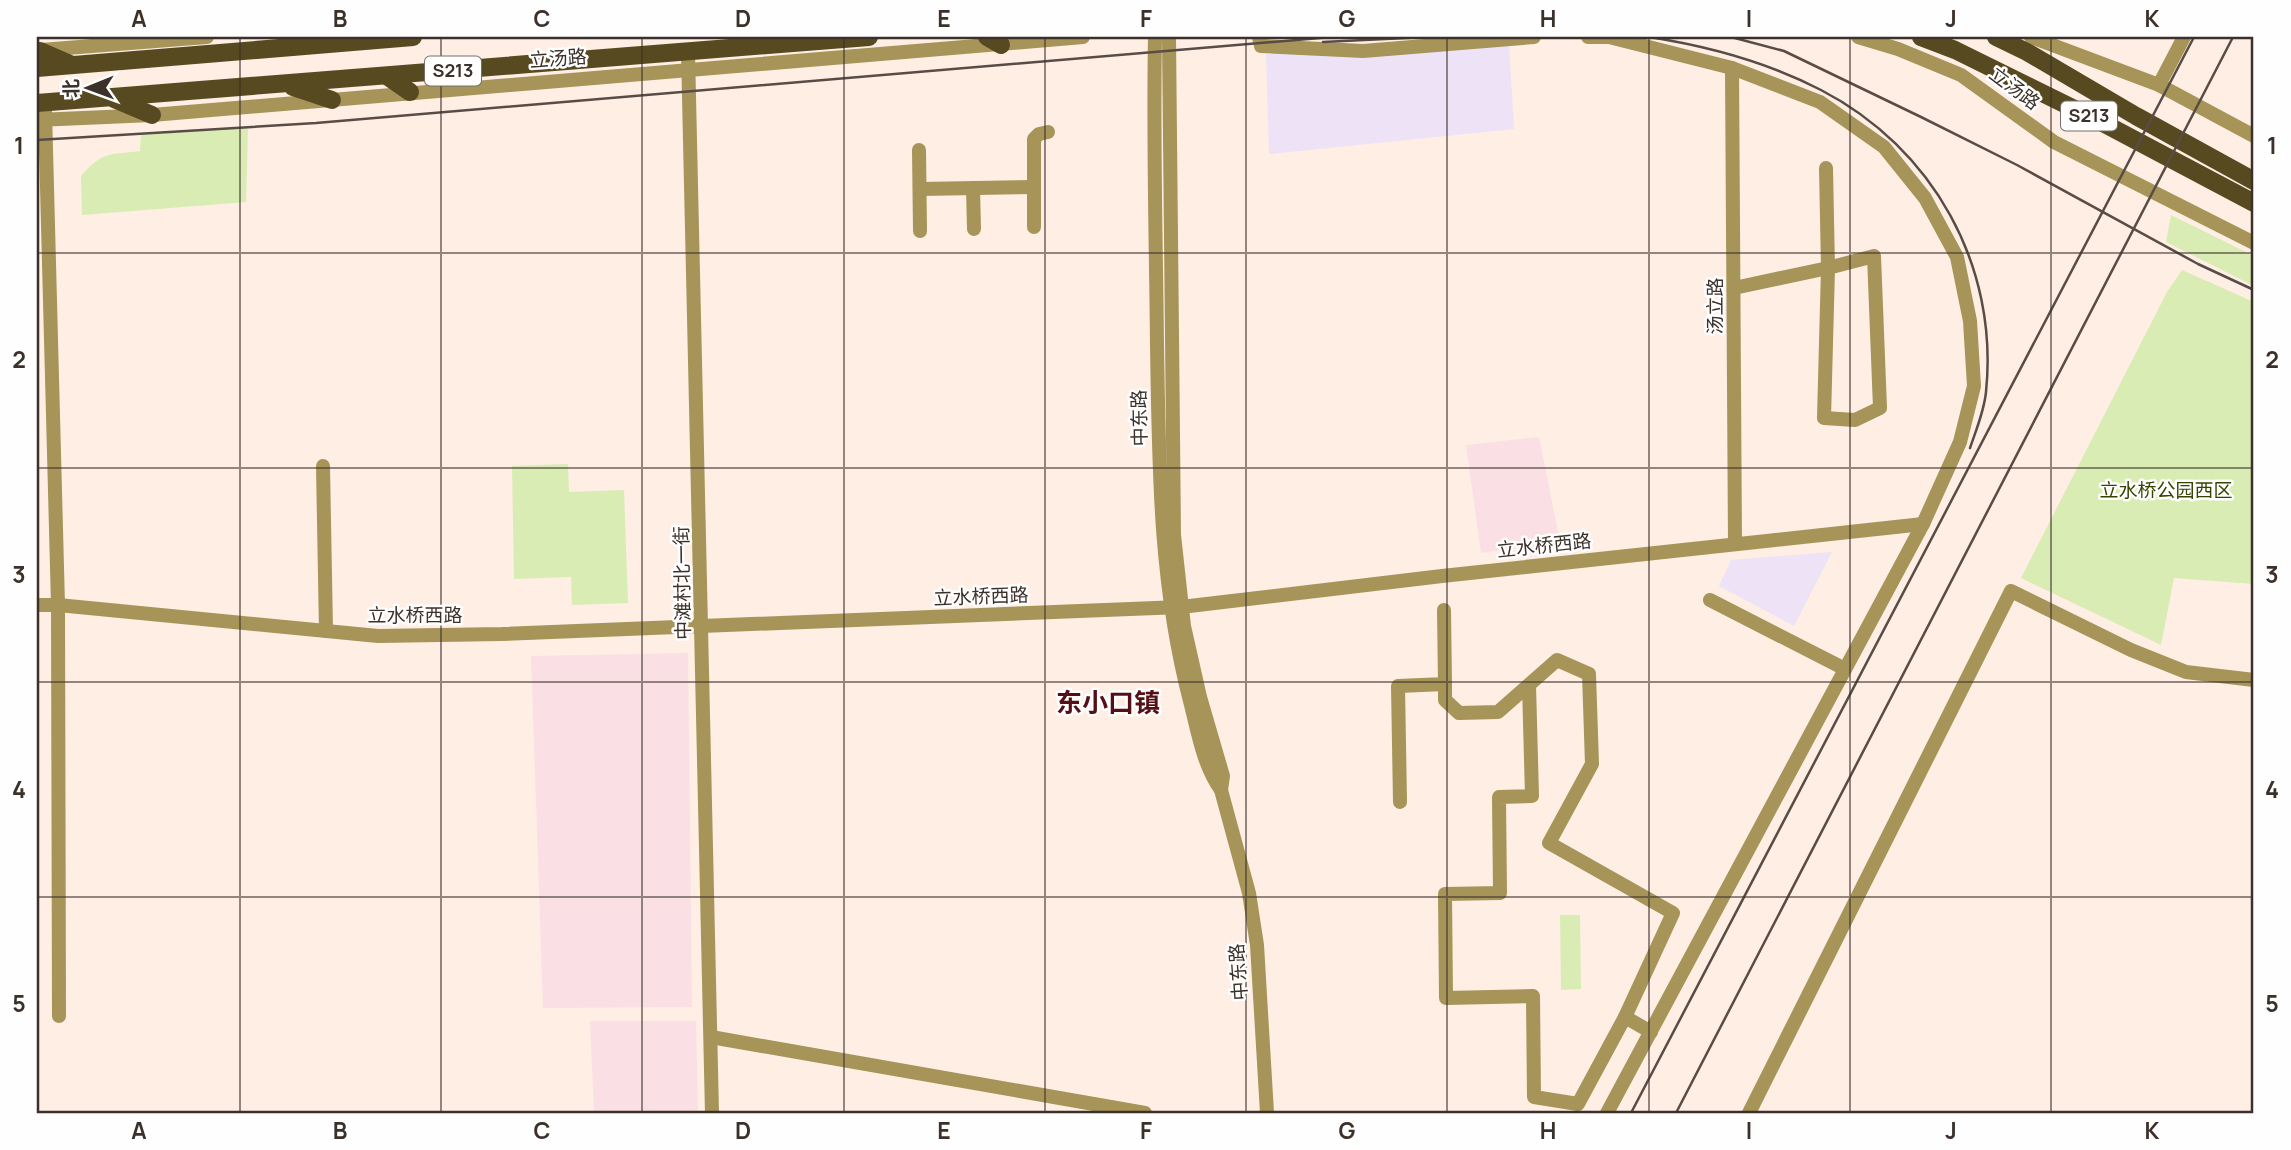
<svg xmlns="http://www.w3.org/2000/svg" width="2291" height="1150" viewBox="0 0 2291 1150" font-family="Manrope,'Noto Sans SC',sans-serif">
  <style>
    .commercial { fill: #eee2f6 }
    .education { fill: #fadfe5 }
    .green { fill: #d9ecb4 }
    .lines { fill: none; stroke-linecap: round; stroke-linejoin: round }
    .minor { stroke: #a69459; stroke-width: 14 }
    .major { stroke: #574a21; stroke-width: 18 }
    .rail { stroke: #584c46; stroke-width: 2.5 }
    .grid { fill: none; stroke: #3b302a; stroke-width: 2; stroke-opacity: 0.55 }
    .labels { text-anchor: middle; stroke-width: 5; stroke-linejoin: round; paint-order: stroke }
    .shield { fill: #fefefe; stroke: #766e6a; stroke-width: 2 }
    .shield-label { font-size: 18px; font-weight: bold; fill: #3b302a }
    .street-label { font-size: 19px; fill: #3b302a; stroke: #fefefe }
    .park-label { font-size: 19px; fill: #354500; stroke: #fefefe }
    .district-label { font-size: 26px; font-weight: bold; fill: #551016; stroke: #fefefe }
    .neatline { fill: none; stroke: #3b302a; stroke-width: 2.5 }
    .grid-label { font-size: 23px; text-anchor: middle; font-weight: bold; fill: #3b302a }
  </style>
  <rect width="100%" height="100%" fill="#feeee4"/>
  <g class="commercial">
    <polygon points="1509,43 1514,129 1269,154 1266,54"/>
    <polygon points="1832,552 1794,626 1719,586 1731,560"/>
  </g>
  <g class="education">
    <polygon points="1539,437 1560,542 1481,553 1466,445"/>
    <polygon points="688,653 692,1007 543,1008 531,656"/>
    <polygon points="590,1021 696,1021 698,1113 594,1113"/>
  </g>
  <g class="green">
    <path d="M248 127 246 202 82 215 81 176C103 151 109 155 140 151L141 134Z"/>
    <polygon points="2171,215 2254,256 2254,286 2166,242"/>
    <polygon points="2182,270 2254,302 2254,584 2174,578 2161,645 2021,578 2167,292"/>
    <polygon points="568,464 569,492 624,490 628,603 572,605 571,577 514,579 512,466"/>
    <polygon points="1560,915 1580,915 1581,989 1561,990"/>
  </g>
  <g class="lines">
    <g class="minor">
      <path d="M1155 37C1153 139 1156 242 1157 344 1159 466 1159 582 1190 701 1198 732 1203 765 1221 790L1249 893 1257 945 1267 1113"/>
      <polyline points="1169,37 1174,535 1184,626 1200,697 1223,776 1221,790"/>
      <polyline points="1259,37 1261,46 1363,51 1534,37"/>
      <polyline points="1588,37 1609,37 1732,68 1820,102 1884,147 1925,198 1957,257 1970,321 1974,386 1960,442 1923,524 1607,1113"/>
      <polyline points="1858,37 1898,49 1961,75 2054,142 2254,243"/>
      <polyline points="2031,37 2159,85 2254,136"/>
      <polyline points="41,50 207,37"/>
      <polyline points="688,52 712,1113"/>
      <polyline points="1732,68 1735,544"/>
      <polyline points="2159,85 2184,37"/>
      <polyline points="45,111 58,605 59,1016"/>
      <polyline points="37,120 152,115 1083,37"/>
      <polyline points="919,150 920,231"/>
      <polyline points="973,188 974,229"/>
      <polyline points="920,189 1034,187"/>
      <polyline points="1034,227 1034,139 1039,134 1048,132"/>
      <polygon points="1874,256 1880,408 1855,420 1824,418 1828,268"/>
      <polyline points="1734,288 1828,268 1826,168"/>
      <polyline points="323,466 326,631"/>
      <polyline points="1710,600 1845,669"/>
      <polyline points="37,605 58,605 378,636 502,634 1181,607 1442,576 1923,524"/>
      <polyline points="1445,684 1445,700 1459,713 1498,712 1557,660 1589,674 1592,764 1549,843 1673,913 1625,1017 1651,1032"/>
      <polyline points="1529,685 1532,796 1499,797 1500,893 1445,894 1446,998 1533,996 1534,1097 1578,1104 1625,1017"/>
      <polyline points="1400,802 1398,686 1445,684 1444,610"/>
      <polyline points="711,1037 1145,1113"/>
      <polyline points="1749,1113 2011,591 2131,650 2186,672 2254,680"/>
    </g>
    <g class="major">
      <polyline points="987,37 1001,45"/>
      <polyline points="1921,37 1955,50 2103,123 2254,203"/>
      <polyline points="1996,37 2027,52 2136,116 2254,181"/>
      <polyline points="40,51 70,64"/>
      <polyline points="37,68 413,37"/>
      <polyline points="387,76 410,92"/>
      <polyline points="293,87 332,100"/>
      <polyline points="114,99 152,115"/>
      <polyline points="37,103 869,37"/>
    </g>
    <g class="rail">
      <path d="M1649 37C1707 46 1769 63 1821 90 1933 148 1999 266 1986 392 1984 412 1976 430 1970 448"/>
      <polyline points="1731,37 1784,51 1921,117 2017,165 2198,264 2254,290"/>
      <polyline points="1323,42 1427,37"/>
      <polyline points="37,140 316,123 1332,37"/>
      <polyline points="1631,1113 2194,37"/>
      <polyline points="1676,1113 2233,37"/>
    </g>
  </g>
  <path class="grid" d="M240 37V1113M441 37V1113M642 37V1113M844 37V1113M1045 37V1113M1246 37V1113M1447 37V1113M1649 37V1113M1850 37V1113M2051 37V1113M37 253H2254M37 468H2254M37 682H2254M37 897H2254"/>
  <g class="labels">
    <g class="shield">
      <rect x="425" y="56.5" width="56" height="29" rx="5"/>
      <rect x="2061" y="101.5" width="56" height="29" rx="5"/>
    </g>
    <g class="shield-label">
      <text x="453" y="77">S213</text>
      <text x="2089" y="122">S213</text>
    </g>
    <g class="street-label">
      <text transform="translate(558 58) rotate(-4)" y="7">立汤路</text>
      <text transform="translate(2015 88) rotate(37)" y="7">立汤路</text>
      <text transform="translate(1715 306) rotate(-90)" y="7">汤立路</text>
      <text transform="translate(1139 418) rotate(-91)" y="7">中东路</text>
      <text transform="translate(1544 545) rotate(-6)" y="7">立水桥西路</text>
      <text transform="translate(682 583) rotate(-91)" y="7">中滩村北一街</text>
      <text transform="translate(981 596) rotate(-2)" y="7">立水桥西路</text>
      <text x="415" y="622">立水桥西路</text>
      <text transform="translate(1238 972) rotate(-94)" y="7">中东路</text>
    </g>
    <g class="park-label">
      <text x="2166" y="497">立水桥公园西区</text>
    </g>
    <g class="district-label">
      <text x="1108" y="712">东小口镇</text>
    </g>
  </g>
  <rect width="2291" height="1150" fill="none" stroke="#fefefe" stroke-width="77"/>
  <g transform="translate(88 88) rotate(269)" stroke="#fefefe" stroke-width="5" paint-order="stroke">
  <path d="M0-5L12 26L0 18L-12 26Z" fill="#3b302a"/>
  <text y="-10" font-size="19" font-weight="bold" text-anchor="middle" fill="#3b302a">北</text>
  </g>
  <rect x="38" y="38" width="2214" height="1074" class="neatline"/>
  <g class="grid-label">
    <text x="139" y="27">A</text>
    <text x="340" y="27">B</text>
    <text x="542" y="27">C</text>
    <text x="743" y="27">D</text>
    <text x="944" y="27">E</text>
    <text x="1146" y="27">F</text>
    <text x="1347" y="27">G</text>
    <text x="1548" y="27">H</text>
    <text x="1749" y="27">I</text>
    <text x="1951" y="27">J</text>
    <text x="2152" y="27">K</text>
    <text x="19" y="154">1</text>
    <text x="2272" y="154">1</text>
    <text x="19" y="368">2</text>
    <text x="2272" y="368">2</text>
    <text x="19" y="583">3</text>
    <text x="2272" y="583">3</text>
    <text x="19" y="798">4</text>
    <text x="2272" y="798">4</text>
    <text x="19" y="1012">5</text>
    <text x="2272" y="1012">5</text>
    <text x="139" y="1139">A</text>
    <text x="340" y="1139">B</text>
    <text x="542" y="1139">C</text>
    <text x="743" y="1139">D</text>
    <text x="944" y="1139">E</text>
    <text x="1146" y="1139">F</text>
    <text x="1347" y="1139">G</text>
    <text x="1548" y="1139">H</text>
    <text x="1749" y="1139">I</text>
    <text x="1951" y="1139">J</text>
    <text x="2152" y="1139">K</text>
  </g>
</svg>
